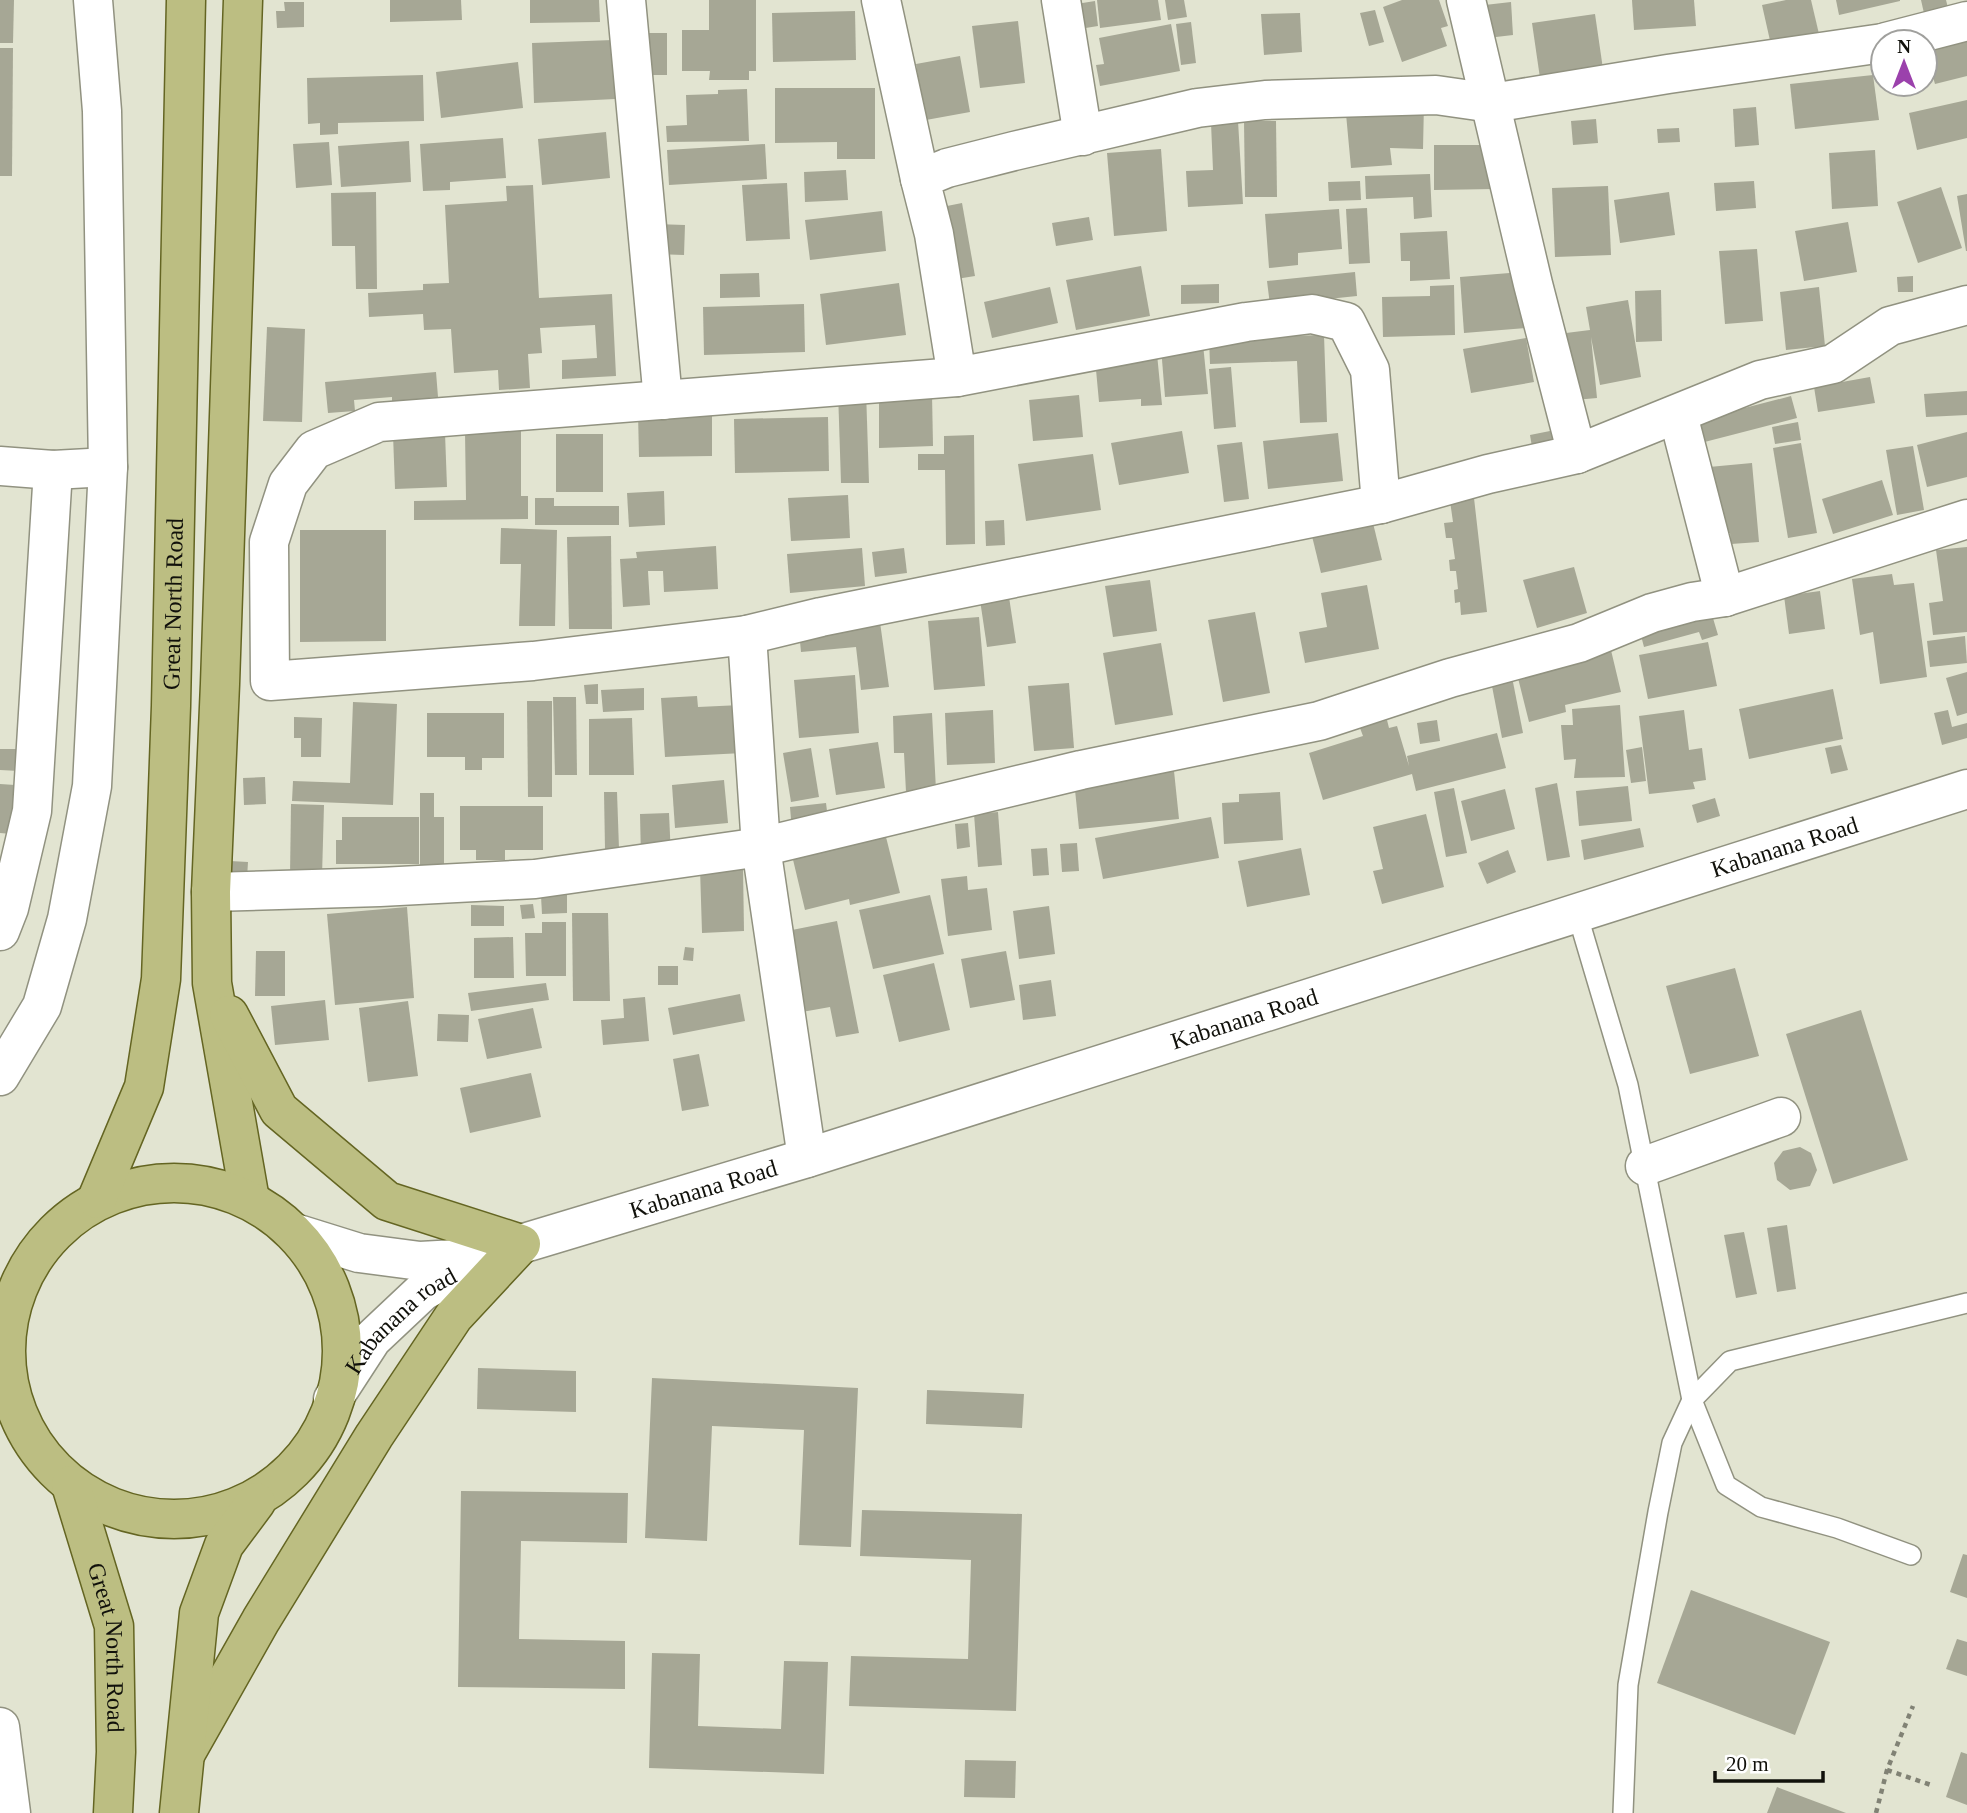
<svg xmlns="http://www.w3.org/2000/svg" width="1967" height="1813" viewBox="0 0 1967 1813" font-family="'Times New Roman',serif">
  <style>
    .building { fill: #a6a795 }
    .lines { fill: none; stroke-linecap: round; stroke-linejoin: round }
    .lane-casing { stroke: #919280; stroke-width: 22 }
    .street-casing { stroke: #919280; stroke-width: 41 }
    .secondary-casing { stroke: #919280; stroke-width: 41 }
    .primary-casing { stroke: #646522; stroke-width: 41 }
    .path { stroke: #818275; stroke-width: 4.5; stroke-dasharray: 5 5; stroke-linecap: butt }
    .lane { stroke: #fff; stroke-width: 19 }
    .street { stroke: #fff; stroke-width: 38 }
    .secondary { stroke: #fff; stroke-width: 38 }
    .primary { stroke: #bcbe82; stroke-width: 38 }
    .labels { text-anchor: middle; stroke-width: 6; stroke-linejoin: round; paint-order: stroke }
    .street-label { font-size: 24px; fill: #11110b; stroke: #fff }
  </style>
  <rect width="100%" height="100%" fill="#e2e4d1"/>
  <g class="building">
    <polygon points="0,0 14,0 13,43 0,43"/>
    <polygon points="390,0 461,0 462,20 390,22"/>
    <polygon points="530,0 599,0 600,22 530,23"/>
    <polygon points="709,0 756,0 756,71 749,71 749,80 709,80 710,71 682,71 682,30 709,30"/>
    <polygon points="1097,0 1158,0 1161,20 1100,28"/>
    <polygon points="1165,0 1184,0 1187,17 1168,20"/>
    <polygon points="1402,0 1439,0 1448,26 1441,28 1447,46 1402,62 1383,7"/>
    <polygon points="1632,0 1694,0 1696,26 1634,30"/>
    <polygon points="1786,0 1811,0 1819,34 1771,45 1762,5"/>
    <polygon points="1836,0 1900,0 1900,1 1839,15"/>
    <polygon points="1921,0 1946,0 1950,16 1926,22"/>
    <polygon points="1095,1 1098,26 1073,30 1070,5"/>
    <polygon points="284,2 304,2 304,27 277,28 276,11 285,11"/>
    <polygon points="1511,2 1513,35 1479,39 1476,6"/>
    <polygon points="1375,10 1384,42 1369,46 1360,13"/>
    <polygon points="855,11 856,60 773,62 772,13"/>
    <polygon points="1300,13 1302,52 1264,55 1261,14"/>
    <polygon points="1595,14 1603,69 1540,78 1532,23"/>
    <polygon points="1018,21 1025,83 980,88 972,26"/>
    <polygon points="1191,22 1196,63 1181,65 1176,24"/>
    <polygon points="1171,24 1180,71 1100,86 1096,65 1104,64 1099,38"/>
    <rect x="645" y="33" width="22" height="42"/>
    <polygon points="1967,35 1967,76 1935,84 1925,49"/>
    <polygon points="613,40 615,99 534,103 532,43"/>
    <polygon points="0,48 13,48 12,176 0,176"/>
    <polygon points="960,56 970,112 926,120 911,90 920,89 916,64"/>
    <polygon points="518,62 523,108 441,118 436,72"/>
    <polygon points="423,75 424,121 338,123 338,134 320,135 320,123 308,124 307,78"/>
    <polygon points="1873,75 1879,120 1795,129 1790,84"/>
    <polygon points="775,88 875,88 875,159 837,159 837,142 775,143"/>
    <polygon points="747,89 749,141 667,142 666,126 687,125 686,95 718,94 718,90"/>
    <polygon points="1967,100 1967,138 1917,150 1909,113"/>
    <polygon points="1345,103 1424,103 1423,149 1390,148 1392,165 1351,168"/>
    <polygon points="1756,107 1759,145 1735,147 1733,109"/>
    <polygon points="1596,119 1598,143 1573,145 1571,121"/>
    <polygon points="1238,121 1243,204 1188,207 1186,171 1213,170 1211,123"/>
    <polygon points="1244,121 1276,121 1277,197 1245,197"/>
    <polygon points="1679,128 1680,142 1658,143 1657,129"/>
    <polygon points="606,132 610,178 542,185 538,139"/>
    <polygon points="503,138 506,178 450,182 450,190 423,191 420,144"/>
    <polygon points="409,141 411,182 341,187 338,146"/>
    <polygon points="329,142 332,185 296,188 293,144"/>
    <polygon points="765,144 767,179 669,185 667,150"/>
    <polygon points="1434,145 1493,145 1494,189 1434,190"/>
    <polygon points="1161,149 1167,231 1114,236 1107,153"/>
    <polygon points="1875,150 1878,206 1832,209 1829,153"/>
    <polygon points="846,170 848,200 805,202 804,172"/>
    <polygon points="1430,174 1432,217 1414,219 1413,197 1366,199 1365,176"/>
    <polygon points="1360,181 1361,200 1329,201 1328,182"/>
    <polygon points="1754,181 1756,208 1716,211 1714,183"/>
    <polygon points="787,183 790,239 746,241 742,185"/>
    <polygon points="533,185 539,298 612,294 616,376 562,379 562,360 597,358 595,325 540,328 542,353 528,354 530,388 499,390 498,370 454,373 451,329 424,330 423,314 369,317 368,293 423,290 423,284 449,283 445,205 507,201 506,186"/>
    <polygon points="1608,186 1611,255 1555,257 1552,188"/>
    <polygon points="1941,187 1962,248 1918,263 1897,202"/>
    <polygon points="376,192 377,289 356,289 355,246 332,246 331,193"/>
    <polygon points="1669,192 1675,235 1620,243 1614,200"/>
    <polygon points="1967,194 1967,251 1966,251 1957,196"/>
    <polygon points="962,203 975,276 950,280 937,208"/>
    <polygon points="1367,208 1370,263 1349,264 1346,209"/>
    <polygon points="1339,209 1342,249 1298,253 1298,265 1269,268 1265,214"/>
    <polygon points="882,211 886,251 810,260 805,220"/>
    <polygon points="1089,217 1093,240 1056,246 1052,223"/>
    <polygon points="1848,222 1857,272 1804,281 1795,231"/>
    <polygon points="655,224 685,225 684,255 654,254"/>
    <polygon points="1447,231 1450,279 1410,281 1410,261 1401,261 1400,233"/>
    <polygon points="1757,249 1763,321 1725,324 1719,251"/>
    <polygon points="1141,266 1150,316 1076,330 1066,280"/>
    <polygon points="1355,272 1357,296 1270,305 1267,281"/>
    <polygon points="1522,272 1526,328 1464,333 1460,277"/>
    <polygon points="759,273 760,297 720,298 720,274"/>
    <polygon points="1913,276 1913,292 1898,292 1897,277"/>
    <polygon points="899,283 906,335 826,345 820,294"/>
    <polygon points="1219,284 1219,303 1181,304 1181,285"/>
    <polygon points="1454,285 1455,335 1383,337 1382,297 1430,296 1430,286"/>
    <polygon points="1050,287 1058,323 992,338 984,302"/>
    <polygon points="1819,287 1825,346 1786,350 1780,292"/>
    <polygon points="1661,290 1662,341 1636,342 1635,291"/>
    <polygon points="1628,300 1641,377 1600,385 1591,337 1597,398 1564,401 1558,334 1590,330 1586,307"/>
    <polygon points="804,304 805,352 704,355 703,307"/>
    <polygon points="267,327 305,329 302,422 263,421"/>
    <polygon points="1324,335 1327,422 1300,423 1297,361 1210,364 1209,338"/>
    <polygon points="1526,338 1534,382 1471,393 1463,349"/>
    <polygon points="1203,344 1208,394 1165,397 1161,347"/>
    <polygon points="1157,354 1162,405 1141,406 1141,399 1099,402 1095,359"/>
    <polygon points="1231,367 1236,427 1214,429 1209,369"/>
    <polygon points="436,372 438,397 392,402 392,397 354,400 355,411 328,413 325,382"/>
    <polygon points="1870,377 1875,403 1818,412 1814,387"/>
    <polygon points="866,390 869,483 841,483 838,391"/>
    <polygon points="1967,391 1967,415 1926,417 1924,394"/>
    <polygon points="932,394 933,446 879,448 879,396"/>
    <polygon points="1079,395 1083,437 1033,441 1029,400"/>
    <polygon points="1791,396 1797,418 1693,445 1687,423"/>
    <polygon points="712,412 712,456 639,457 638,413"/>
    <polygon points="828,417 829,471 735,473 734,419"/>
    <polygon points="1798,422 1801,440 1775,444 1772,427"/>
    <polygon points="1570,427 1573,445 1533,453 1530,435"/>
    <polygon points="521,431 521,496 528,496 528,519 414,520 414,501 466,500 465,432"/>
    <polygon points="1182,431 1189,473 1119,485 1111,443"/>
    <polygon points="1967,432 1967,477 1927,487 1917,445"/>
    <polygon points="445,433 447,487 395,489 393,434"/>
    <polygon points="1338,433 1343,481 1268,489 1263,441"/>
    <rect x="556" y="434" width="47" height="58"/>
    <polygon points="974,435 975,544 946,545 945,470 918,470 918,454 944,454 944,436"/>
    <polygon points="1242,442 1249,499 1224,502 1217,445"/>
    <polygon points="1801,443 1817,533 1788,538 1773,448"/>
    <polygon points="1913,446 1924,510 1897,515 1886,450"/>
    <polygon points="1093,454 1101,510 1026,521 1018,464"/>
    <polygon points="1752,463 1759,542 1731,544 1730,533 1715,535 1709,467"/>
    <polygon points="1882,480 1893,515 1833,534 1822,499"/>
    <polygon points="664,491 665,525 629,527 627,493"/>
    <polygon points="848,495 850,538 791,541 788,498"/>
    <polygon points="535,498 554,498 554,506 619,506 619,525 535,525"/>
    <polygon points="1474,498 1487,612 1461,615 1460,602 1455,603 1454,590 1458,589 1456,571 1450,571 1449,560 1455,559 1452,538 1446,538 1444,523 1453,522 1450,501"/>
    <polygon points="1372,519 1382,560 1321,573 1311,532"/>
    <polygon points="1004,520 1005,545 986,546 985,521"/>
    <polygon points="501,528 557,530 555,626 519,626 521,564 500,564"/>
    <polygon points="300,530 386,530 386,641 300,642"/>
    <polygon points="611,536 612,629 569,629 567,537"/>
    <polygon points="716,546 718,589 664,592 663,571 648,571 650,605 623,607 620,559 637,558 636,552"/>
    <polygon points="1967,547 1967,632 1933,635 1929,603 1943,601 1936,550"/>
    <polygon points="862,548 865,586 790,593 787,554"/>
    <polygon points="904,548 907,573 875,577 872,552"/>
    <polygon points="1574,567 1587,613 1537,628 1523,580"/>
    <polygon points="1892,574 1894,585 1914,583 1927,677 1880,684 1873,632 1860,635 1852,579"/>
    <polygon points="1150,580 1157,631 1113,637 1105,586"/>
    <polygon points="1367,585 1379,649 1305,663 1299,632 1327,627 1321,593"/>
    <polygon points="1820,591 1825,629 1789,634 1784,596"/>
    <polygon points="1009,597 1016,643 987,647 980,600"/>
    <polygon points="1710,608 1718,635 1702,640 1699,632 1644,647 1639,628"/>
    <polygon points="1255,612 1270,693 1223,702 1208,620"/>
    <polygon points="879,615 889,687 861,690 856,647 801,652 799,631"/>
    <polygon points="979,617 985,686 934,690 928,621"/>
    <polygon points="1965,636 1967,663 1930,667 1927,641"/>
    <polygon points="1708,642 1717,686 1648,699 1639,655"/>
    <polygon points="1161,643 1173,715 1115,725 1103,653"/>
    <polygon points="1610,646 1621,692 1565,705 1566,712 1529,722 1516,670"/>
    <polygon points="1967,672 1967,713 1957,716 1946,678"/>
    <polygon points="855,675 859,733 799,738 794,680"/>
    <polygon points="1512,677 1523,733 1502,738 1491,681"/>
    <polygon points="1069,683 1074,748 1034,751 1028,686"/>
    <polygon points="598,684 598,704 586,704 584,685"/>
    <polygon points="644,688 644,710 603,712 601,690"/>
    <polygon points="1833,689 1843,739 1749,759 1739,709"/>
    <polygon points="697,696 698,707 741,705 743,753 665,757 661,698"/>
    <polygon points="553,697 576,697 577,775 555,775"/>
    <polygon points="527,701 552,701 552,797 528,797"/>
    <polygon points="353,702 397,704 393,805 292,801 293,781 350,783"/>
    <polygon points="1620,705 1625,777 1574,778 1576,759 1564,760 1561,725 1573,725 1572,709"/>
    <polygon points="993,710 995,763 947,765 945,713"/>
    <polygon points="1684,710 1689,750 1702,748 1706,780 1693,782 1695,789 1649,794 1639,716"/>
    <polygon points="1948,710 1952,727 1967,723 1967,738 1942,745 1934,713"/>
    <polygon points="427,713 504,713 504,758 482,758 482,770 465,770 465,757 427,757"/>
    <polygon points="932,713 936,790 906,792 904,753 894,753 893,716"/>
    <polygon points="294,717 322,718 321,757 301,757 301,738 294,738"/>
    <polygon points="632,718 634,775 589,775 589,719"/>
    <polygon points="1387,720 1389,728 1397,726 1409,766 1407,756 1497,733 1506,768 1416,791 1412,774 1323,800 1309,753 1363,736 1360,728"/>
    <polygon points="1437,720 1440,741 1420,744 1417,723"/>
    <polygon points="878,742 885,788 836,795 829,749"/>
    <polygon points="1841,745 1848,770 1831,774 1825,748"/>
    <polygon points="1642,747 1646,781 1631,783 1626,750"/>
    <polygon points="811,748 819,797 791,802 783,753"/>
    <polygon points="0,749 19,749 19,771 0,770"/>
    <polygon points="1174,771 1179,819 1079,829 1074,780"/>
    <polygon points="265,777 266,804 244,805 243,778"/>
    <polygon points="724,780 728,823 675,828 672,785"/>
    <polygon points="1557,783 1570,857 1547,861 1535,788"/>
    <polygon points="0,784 15,785 12,834 0,833"/>
    <polygon points="1628,786 1632,821 1579,826 1576,791"/>
    <polygon points="1454,788 1467,853 1446,857 1434,792"/>
    <polygon points="1505,789 1515,829 1471,841 1461,801"/>
    <polygon points="604,792 617,792 619,849 605,849"/>
    <polygon points="1280,792 1283,840 1224,844 1222,803 1239,802 1239,794"/>
    <polygon points="420,793 434,793 434,817 444,817 444,876 420,875"/>
    <polygon points="1715,798 1720,816 1697,823 1692,805"/>
    <polygon points="826,803 829,827 792,831 790,807"/>
    <polygon points="291,804 324,805 322,876 290,876"/>
    <polygon points="460,806 543,806 543,850 505,850 505,860 476,860 476,850 460,850"/>
    <polygon points="998,812 1002,865 978,867 974,814"/>
    <polygon points="669,813 671,857 641,858 640,814"/>
    <polygon points="1426,814 1444,887 1382,904 1373,871 1383,869 1373,827"/>
    <polygon points="342,817 419,817 419,864 336,864 336,840 342,840"/>
    <polygon points="1211,817 1219,858 1103,879 1095,838"/>
    <polygon points="968,823 970,847 957,849 955,824"/>
    <polygon points="883,825 900,893 850,905 849,899 805,910 790,847"/>
    <polygon points="1640,828 1644,847 1584,860 1581,840"/>
    <polygon points="1077,843 1079,871 1062,872 1060,844"/>
    <polygon points="1047,848 1049,875 1033,876 1031,849"/>
    <polygon points="1301,848 1310,895 1247,907 1238,861"/>
    <polygon points="1508,850 1516,872 1487,884 1478,863"/>
    <polygon points="230,861 248,862 247,879 229,878"/>
    <polygon points="743,868 744,931 702,933 700,869"/>
    <polygon points="967,876 968,890 987,888 992,930 948,936 941,879"/>
    <polygon points="567,895 567,913 542,914 541,896"/>
    <polygon points="930,895 944,954 873,969 859,910"/>
    <polygon points="533,904 535,918 522,919 520,905"/>
    <polygon points="471,905 504,906 504,926 471,926"/>
    <polygon points="1049,906 1055,954 1019,959 1013,911"/>
    <polygon points="407,907 414,998 335,1005 327,914"/>
    <polygon points="572,913 608,913 610,1001 573,1001"/>
    <polygon points="837,921 859,1033 836,1037 830,1007 802,1012 787,931"/>
    <polygon points="542,922 566,922 566,976 526,976 525,933 542,933"/>
    <polygon points="513,937 514,978 474,978 474,938"/>
    <polygon points="685,947 694,948 693,961 683,960"/>
    <polygon points="256,951 285,951 285,996 255,996"/>
    <polygon points="1006,951 1015,1000 970,1008 961,959"/>
    <polygon points="934,963 950,1030 899,1042 883,975"/>
    <rect x="658" y="966" width="20" height="19"/>
    <polygon points="1735,968 1759,1056 1690,1074 1666,986"/>
    <polygon points="1051,980 1056,1016 1023,1020 1019,985"/>
    <polygon points="546,983 549,1000 471,1011 468,993"/>
    <polygon points="740,994 745,1021 673,1035 668,1008"/>
    <polygon points="645,997 649,1041 603,1045 601,1020 624,1018 623,999"/>
    <polygon points="325,1000 329,1040 275,1045 271,1006"/>
    <polygon points="408,1001 418,1076 368,1082 359,1008"/>
    <polygon points="533,1008 542,1048 487,1059 478,1019"/>
    <polygon points="1861,1010 1908,1160 1833,1184 1786,1034"/>
    <polygon points="438,1014 469,1015 468,1042 437,1041"/>
    <polygon points="699,1054 709,1106 682,1111 673,1059"/>
    <polygon points="531,1073 541,1117 470,1133 460,1088"/>
    <polygon points="1800,1147 1811,1153 1817,1170 1810,1186 1790,1190 1777,1180 1774,1163 1783,1151"/>
    <polygon points="1787,1225 1796,1289 1777,1292 1767,1228"/>
    <polygon points="1744,1232 1757,1294 1736,1298 1724,1235"/>
    <polygon points="478,1368 576,1371 576,1412 477,1409"/>
    <polygon points="652,1378 858,1388 851,1547 799,1545 804,1430 712,1426 707,1541 645,1538"/>
    <polygon points="927,1390 1024,1394 1022,1428 926,1424"/>
    <polygon points="461,1491 628,1493 627,1543 521,1541 519,1639 625,1641 625,1689 458,1687"/>
    <polygon points="862,1510 1022,1514 1016,1711 849,1706 851,1656 968,1659 971,1560 860,1556"/>
    <polygon points="1963,1554 1967,1555 1967,1598 1950,1592"/>
    <polygon points="1691,1590 1830,1642 1795,1735 1657,1683"/>
    <polygon points="1957,1639 1967,1642 1967,1676 1946,1669"/>
    <polygon points="652,1653 700,1654 698,1726 781,1729 784,1661 828,1662 824,1774 649,1768"/>
    <polygon points="1961,1752 1967,1754 1967,1805 1946,1797"/>
    <polygon points="965,1760 1016,1761 1015,1798 964,1797"/>
    <polygon points="1777,1787 1846,1813 1767,1813"/>
  </g>
  <g class="lines">
    <defs>
      <g id="lane">
        <polyline points="1577,913 1628,1085 1692,1400 1726,1485 1761,1507 1837,1528 1911,1555"/>
        <polyline points="1623,1813 1628,1685 1658,1512 1672,1443 1692,1400 1730,1361 1967,1303"/>
      </g>
      <g id="street">
        <polyline points="626,0 663,400"/>
        <polyline points="881,0 920,179"/>
        <polyline points="1061,0 1083,136"/>
        <polyline points="1466,0 1533,284 1577,454"/>
        <polyline points="1886,42 1967,21"/>
        <polyline points="957,377 379,422 314,450 288,484 269,542 270,681 533,661 747,635 821,617 1381,504 1488,474 1577,454 1760,380 1833,364 1890,326 1967,305"/>
        <polyline points="1678,415 1725,597"/>
        <polyline points="0,466 53,470 108,467"/>
        <polyline points="1381,504 1370,370 1346,322 1312,314 1246,322 957,377 934,234 920,179 947,168 1014,151 1197,108 1265,100 1436,95 1492,103 1668,74 1883,43"/>
        <polyline points="747,635 761,847 807,1158"/>
        <polyline points="211,892 380,887 535,879 761,847 1081,770 1319,721 1450,678 1579,643 1652,613 1692,602 1725,597 1967,519"/>
        <polyline points="0,931 9,908 32,811 53,470"/>
        <polyline points="0,1076 42,1006 67,919 92,786 108,467 102,111 93,0"/>
        <polyline points="1645,1166 1781,1117"/>
        <polyline points="0,1727 11,1813"/>
      </g>
      <g id="secondary">
        <polyline points="298,1234 359,1253 420,1261 475,1258"/>
        <path id="s1" d="M333 1399 372 1339 423 1291 484 1258 521 1244 807 1158 1967 789"/>
      </g>
      <g id="primary">
        <polyline points="243,0 220,684 211,892 212,983 250,1200"/>
        <circle cx="174" cy="1351" r="168"/>
        <path id="s2" d="M97 1199 144 1087 161 979 171 706 186 0"/>
        <path id="s3" d="M71 1485 114 1626 116 1752 113 1813"/>
        <polyline points="187,1751 261,1620 374,1436 454,1316 521,1244 387,1201 279,1110 229,1015"/>
        <polyline points="179,1813 199,1613 224,1545 256,1502"/>
      </g>
    </defs>
    <use href="#lane" class="lane-casing"/>
    <use href="#street" class="street-casing"/>
    <use href="#secondary" class="secondary-casing"/>
    <use href="#primary" class="primary-casing"/>
    <g class="path">
      <polyline points="1887,1770 1934,1786"/>
      <polyline points="1876,1813 1887,1770 1913,1706"/>
    </g>
    <use href="#lane" class="lane"/>
    <use href="#street" class="street"/>
    <use href="#secondary" class="secondary"/>
    <use href="#primary" class="primary"/>
  </g>
  <g class="labels">
    <g class="street-label">
      <text dy="8" stroke="none"><textPath href="#s2" startOffset="606">Great North Road</textPath></text>
      <text dy="8" stroke="none"><textPath href="#s1" startOffset="1575">Kabanana Road</textPath></text>
      <text dy="8" stroke="none"><textPath href="#s1" startOffset="1008">Kabanana Road</textPath></text>
      <text dy="8" stroke="none"><textPath href="#s1" startOffset="441">Kabanana Road</textPath></text>
      <text dy="8" stroke="none"><textPath href="#s1" startOffset="105">Kabanana road</textPath></text>
      <text dy="8" stroke="none"><textPath href="#s3" startOffset="168">Great North Road</textPath></text>
    </g>
  </g>
  <g transform="translate(1904 63)"><circle r="33" fill="#ffffff" stroke="#a0a09d" stroke-width="2"/>
  <path d="M0-5L12 26L0 18L-12 26Z" fill="#9b41ac"/>
  <text y="-10" font-size="19" font-weight="bold" text-anchor="middle" fill="#11110b">N</text>
  </g>
  <path d="M1715 1771v10h108v-10" fill="none" stroke="#11110b" stroke-width="3.5"/>
  <text x="1726" y="1771" font-size="21" fill="#11110b" stroke="#ffffff" stroke-width="5" paint-order="stroke">20 m</text>
</svg>
